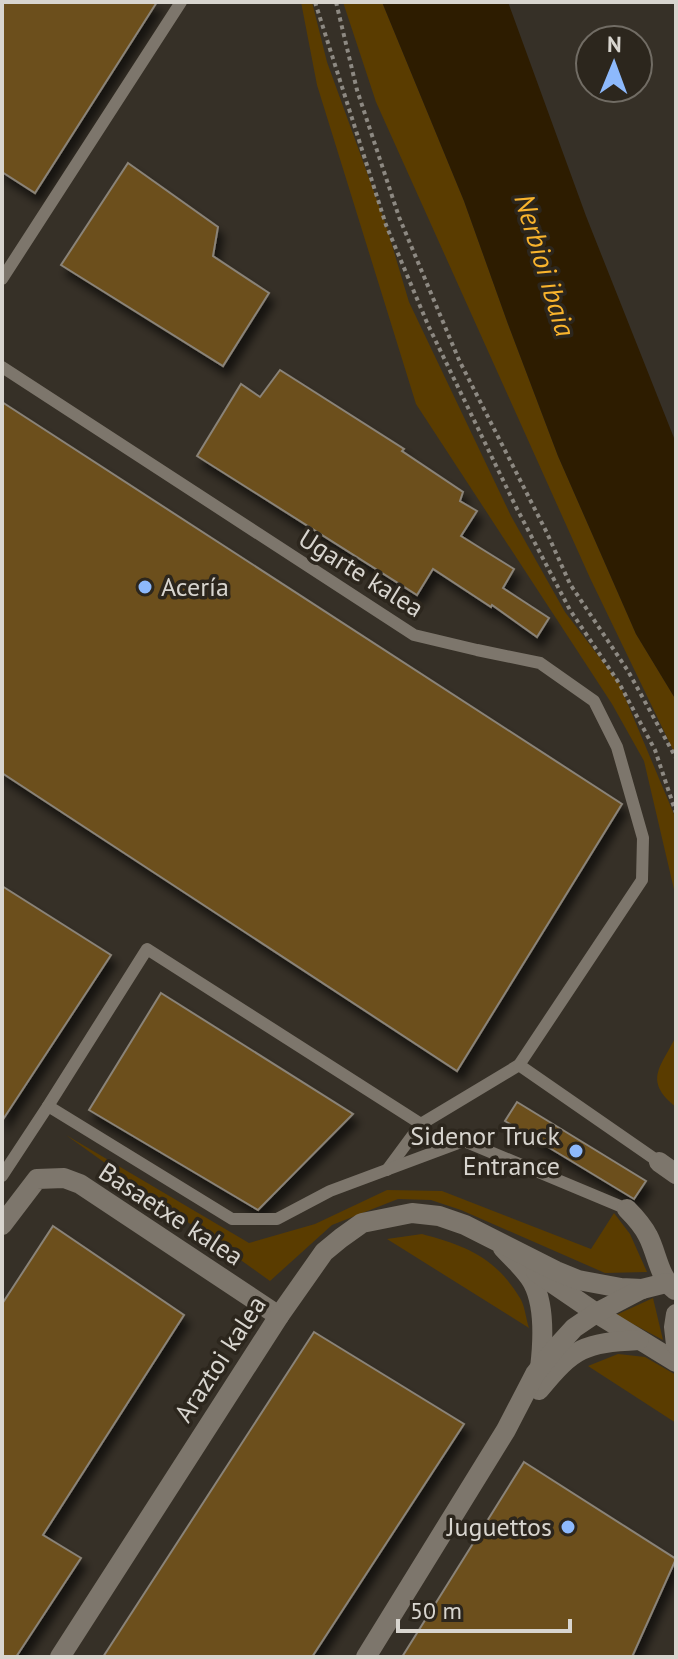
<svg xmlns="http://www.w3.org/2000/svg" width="678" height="1659" viewBox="0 0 678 1659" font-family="'PT Sans',sans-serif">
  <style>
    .green { fill: #5a3c00 }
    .water { fill: #2d1c00 }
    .building { fill: #6c4f1d; stroke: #8a8378; stroke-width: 2; filter: url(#shadow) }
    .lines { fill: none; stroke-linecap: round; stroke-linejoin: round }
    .path { stroke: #8d8982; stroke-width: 4; stroke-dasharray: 4 4; stroke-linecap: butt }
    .service { stroke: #7d766c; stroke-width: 12 }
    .minor { stroke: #7d766c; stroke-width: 20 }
    .poi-dot { fill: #8db9fc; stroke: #2c261d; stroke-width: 3 }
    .labels { text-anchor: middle; stroke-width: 7; stroke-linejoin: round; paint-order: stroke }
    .street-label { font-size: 26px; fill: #d8d5cf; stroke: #2c261d }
    .poi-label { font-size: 26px; fill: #d8d5cf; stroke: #2c261d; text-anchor: end }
    .water-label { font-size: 28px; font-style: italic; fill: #f9b42d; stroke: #2c261d }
  </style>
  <defs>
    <filter id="shadow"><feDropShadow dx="5" dy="9" stdDeviation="4" flood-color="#0009"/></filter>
  </defs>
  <rect width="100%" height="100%" fill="#363027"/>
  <g class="green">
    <polygon points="301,2 312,2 327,62 386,225 409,302 511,516 565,612 619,683 676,819 676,898 644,761 612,704 416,404 317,85"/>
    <polygon points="343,2 382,2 464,201 508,324 558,456 636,634 676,700 676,756 590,578 376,102"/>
    <path d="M676 1036V1107C642 1080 662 1066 676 1036Z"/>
    <polygon points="66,1135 249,1243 315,1224 387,1190 442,1191 591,1249 614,1213 630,1234 647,1272 605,1273 461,1210 431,1200 398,1199 332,1225 270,1281"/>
    <path d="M422 1234C466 1246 495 1257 520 1298 525 1306 526 1319 529 1328L387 1239Z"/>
    <polygon points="653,1298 663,1340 616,1315"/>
    <polygon points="618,1354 645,1357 676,1375 676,1423 588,1366"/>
  </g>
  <polygon class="water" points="382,2 508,2 586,216 676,443 676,700 636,634 558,456 508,324 464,201"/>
  <g class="building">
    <polygon points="2,2 157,2 35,193 2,172"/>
    <polygon points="128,163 218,227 213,256 269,293 223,366 61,265"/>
    <polygon points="280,370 404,449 402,451 463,492 460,501 477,511 461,536 514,569 503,588 549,618 537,637 492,605 491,607 433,569 417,595 197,456 241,384 260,397"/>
    <polygon points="2,402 622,804 457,1071 2,773"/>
    <polygon points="2,886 111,955 2,1121"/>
    <polygon points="161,993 353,1114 258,1210 89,1110"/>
    <polygon points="517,1102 646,1181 634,1199 505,1121"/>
    <polygon points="53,1226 184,1315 43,1535 81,1558 16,1657 2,1657 2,1304"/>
    <polygon points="314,1332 464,1424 312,1657 103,1657"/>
    <polygon points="524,1462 676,1559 632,1657 402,1657"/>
  </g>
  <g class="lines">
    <g class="path">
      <polyline points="315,2 386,225 428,325 516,507 570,610 619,683 655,750 676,813"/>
      <polyline points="336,2 357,90 399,217 459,360 547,533 570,584 628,671 676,758"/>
    </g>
    <g class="service">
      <polyline points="2,279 181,2"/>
      <polyline points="2,367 414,635 477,650 540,663 594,701 617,747 643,838 642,880 519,1065 421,1124 387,1170"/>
      <polyline points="519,1065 659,1162"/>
      <polyline points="48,1106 147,949 421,1124"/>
      <polyline points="2,1176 48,1106 232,1219 277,1219 330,1191 464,1141 627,1209"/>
    </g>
    <g class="minor">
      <polyline points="659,1162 676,1174"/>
      <path d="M627 1209C635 1217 643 1226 648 1236 657 1253 659 1278 675 1290"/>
      <polyline points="2,1225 37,1179 64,1178 80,1184 279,1316"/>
      <path d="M503 1248C513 1259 527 1271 533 1283 545 1306 543 1343 540 1368"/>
      <polyline points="536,1272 596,1313 676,1362"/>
      <polyline points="676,1314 674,1327 676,1345"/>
      <path d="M539 1390C574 1347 584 1343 639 1340"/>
      <polyline points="60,1657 279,1316 324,1252 341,1238 362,1223 412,1213 439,1216 465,1225 556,1271 578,1280 621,1288 642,1289"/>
      <polyline points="366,1657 506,1430 535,1374 554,1350 574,1328 596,1313 642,1289 666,1283"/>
    </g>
  </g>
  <g class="poi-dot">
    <circle cx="145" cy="587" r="8"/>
    <circle cx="576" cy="1151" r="8"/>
    <circle cx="568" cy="1527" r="8"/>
  </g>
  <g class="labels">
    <g class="street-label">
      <text transform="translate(361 573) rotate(32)" y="9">Ugarte kalea</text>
      <text transform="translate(171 1214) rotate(33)" y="9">Basaetxe kalea</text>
      <text transform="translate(220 1359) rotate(-57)" y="9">Araztoi kalea</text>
    </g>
    <g class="poi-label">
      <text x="161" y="596" text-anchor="start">Acería</text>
      <text x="560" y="1145">Sidenor Truck<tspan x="560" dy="30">Entrance</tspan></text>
      <text x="552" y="1536">Juguettos</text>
    </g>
    <g class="water-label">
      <text transform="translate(545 265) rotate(73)" y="10">Nerbioi ibaia</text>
    </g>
  </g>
  <rect width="678" height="1659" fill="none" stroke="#d8d5cf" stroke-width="8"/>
  <g transform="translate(614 64) rotate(1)"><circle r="38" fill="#2c261d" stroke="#716c64" stroke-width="2"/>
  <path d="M0-6L14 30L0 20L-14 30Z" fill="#8db9fc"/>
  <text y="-12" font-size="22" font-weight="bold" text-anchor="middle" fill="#d8d5cf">N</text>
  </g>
  <path d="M398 1619v12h172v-12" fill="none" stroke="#d8d5cf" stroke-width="4"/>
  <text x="410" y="1619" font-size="24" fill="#d8d5cf" stroke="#2c261d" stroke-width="6" paint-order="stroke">50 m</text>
</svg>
